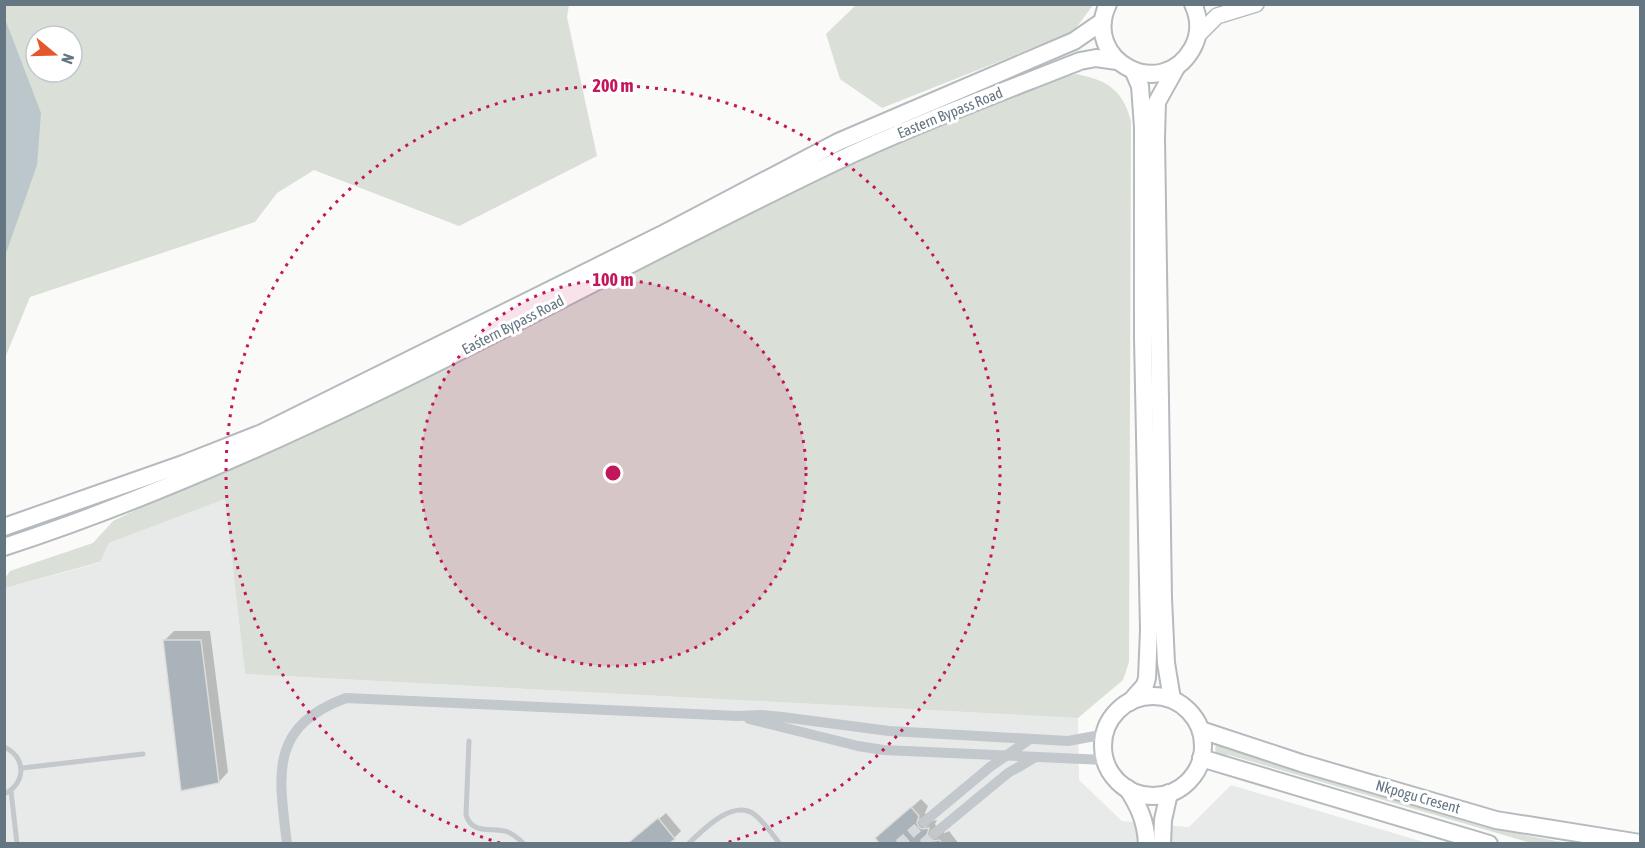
<svg xmlns="http://www.w3.org/2000/svg" width="1645" height="848" viewBox="0 0 1645 848" font-family="'Asap Condensed',sans-serif">
  <style>
    .built { fill: #e8e9e9 }
    .green { fill: #dadfd7; fill-rule: evenodd }
    .water { fill: #bbc7cb }
    .shadow { fill: #0003 }
    .building { fill: #aab3b9; stroke: #dcdcda; stroke-width: 1.5 }
    .lines { fill: none; stroke-linecap: round; stroke-linejoin: round }
    .street-tunnel { stroke: #d5d9db; stroke-width: 10; stroke-dasharray: 10 5; stroke-linecap: butt }
    .secondary-casing { stroke: #b3babf; stroke-width: 18 }
    .primary-casing { stroke: #b5babe; stroke-width: 20 }
    .lane { stroke: #c3c8cc; stroke-width: 5 }
    .street { stroke: #c3c8cc; stroke-width: 10 }
    .secondary { stroke: #fff; stroke-width: 15 }
    .primary { stroke: #fff; stroke-width: 16 }
    .ring { fill: none; stroke: #c2185b; stroke-width: 3; stroke-dasharray: 3 6 }
    .labels { text-anchor: middle; stroke-width: 6; stroke-linejoin: round; paint-order: stroke }
    .street-label { font-size: 15px; fill: #657683; stroke: #fff }
    .centre { fill: #c2185b; stroke: #fff; stroke-width: 3 }
    .ring-label { font-size: 18px; text-anchor: middle; font-weight: bold; fill: #c2185b; stroke: #fff; stroke-width: 6; stroke-linejoin: round; paint-order: stroke }
  </style>
  <rect width="100%" height="100%" fill="#fafaf8"/>
  <polygon class="built" points="225,499 245,674 1078,718 1079,780 1122,821 1189,827 1231,785 1427,843 5,844 5,588 99,563 109,543"/>
  <g class="green">
    <path d="M5 5H569L567 17 597 156 459 226 314 170 277 193 255 222 30 297 5 358ZM36 36H72V72H36Z"/>
    <polygon points="856,5 1093,5 1073,32 882,108 840,79 826,34"/>
    <path d="M1076 74C1107 80 1123 90 1131 121L1129 662 1123 680 1078 718 245 674 225 499 109 543 100 562 5 588V578L10 571 93 543 113 521 549 311 767 196 1026 85Z"/>
    <polygon points="1216,742 1231,749 1484,827 1566,843 1531,843 1229,755 1215,755"/>
  </g>
  <polygon class="water" points="5,19 41,113 37,165 5,256"/>
  <g class="shadow">
    <polygon points="174,631 210,631 228,772 219,782 165,640"/>
    <polygon points="921,799 928,806 925,813 928,818 932,821 937,820 935,824 938,830 945,833 949,831 959,844 881,844 877,838"/>
    <polygon points="666,813 681,831 668,844 630,844"/>
  </g>
  <g class="building">
    <polygon points="163,640 201,640 219,783 181,791"/>
    <polygon points="911,807 919,816 917,823 919,827 922,829 929,828 927,835 929,839 935,841 939,840 942,843 879,843 875,838"/>
    <polygon points="658,818 675,839 670,843 628,843"/>
  </g>
  <g class="lines">
    <g class="street-tunnel">
      <polyline points="899,844 924,822"/>
      <polyline points="923,844 934,834"/>
    </g>
    <defs>
      <polyline id="secondary" points="1197,36 1217,16 1256,4"/>
      <g id="primary">
        <path d="M1108 4C1081 60 1161 103 1192 49 1200 35 1200 19 1193 4"/>
        <polyline points="4,527 183,464 262,433 661,235 838,142 1074,41 1103,21"/>
        <path d="M4 547C295 452 558 295 833 163 913 125 997 94 1080 61L1096 58 1117 61"/>
        <circle cx="1153" cy="746" r="50"/>
        <polyline points="1172,699 1166,663 1163,598 1156,138 1157,102 1177,66"/>
        <polyline points="1130,702 1145,685 1147,678 1149,630 1143,338 1143,127 1140,86 1134,72"/>
        <polyline points="1201,730 1301,763 1496,820 1640,843"/>
        <polyline points="1201,758 1489,844"/>
        <path d="M1127 788C1139 806 1146 822 1147 844"/>
        <polyline points="1162,844 1163,820 1169,793"/>
      </g>
    </defs>
    <use href="#secondary" class="secondary-casing"/>
    <use href="#primary" class="primary-casing"/>
    <g class="lane">
      <path d="M469 741 466 815C472 835 491 827 508 832 515 835 519 839 524 844"/>
      <path d="M4 747C27 757 26 784 4 794"/>
      <polyline points="22,768 143,754"/>
      <polyline points="11,791 17,844"/>
      <path d="M688 844C703 830 732 799 754 814 764 822 772 834 780 844"/>
    </g>
    <g class="street">
      <polyline points="749,719 858,746 883,750 1105,760"/>
      <polyline points="924,822 990,767 1030,739"/>
      <polyline points="934,834 1008,773 1034,758"/>
      <path d="M287 844C279 775 268 727 346 698L738 716 762 715 782 717 889 731 1068 741 1106 734"/>
    </g>
    <use href="#secondary" class="secondary"/>
    <use href="#primary" class="primary"/>
  </g>
  <circle cx="613" cy="473" r="193" fill="#c2185b" fill-opacity=".12"/>
  <g class="ring">
    <circle cx="613" cy="473" r="193"/>
    <path d="M500 843A387 387 0 1 1 726 843"/>
  </g>
  <g class="labels">
    <g class="street-label">
      <text transform="translate(950 113) rotate(-22)" y="5">Eastern Bypass Road</text>
      <text transform="translate(513 325) rotate(-27)" y="5">Eastern Bypass Road</text>
      <text transform="translate(1418 797) rotate(16)" y="5">Nkpogu Cresent</text>
    </g>
  </g>
  <circle cx="613" cy="473" r="9" class="centre"/>
  <g class="ring-label">
    <text x="613" y="92">200 m</text>
    <text x="613" y="286">100 m</text>
  </g>
  <rect width="1645" height="848" fill="none" stroke="#657683" stroke-width="12"/>
  <g transform="translate(54 54) rotate(109)"><circle r="28" fill="#ffffff" stroke="#c1c8cd" stroke-width="1.5"/>
  <path d="M0-4.5L10 22L0 15L-10 22Z" fill="#e4572e"/>
  <text y="-9" font-size="16" font-weight="bold" text-anchor="middle" fill="#657683">N</text>
  </g>
</svg>
